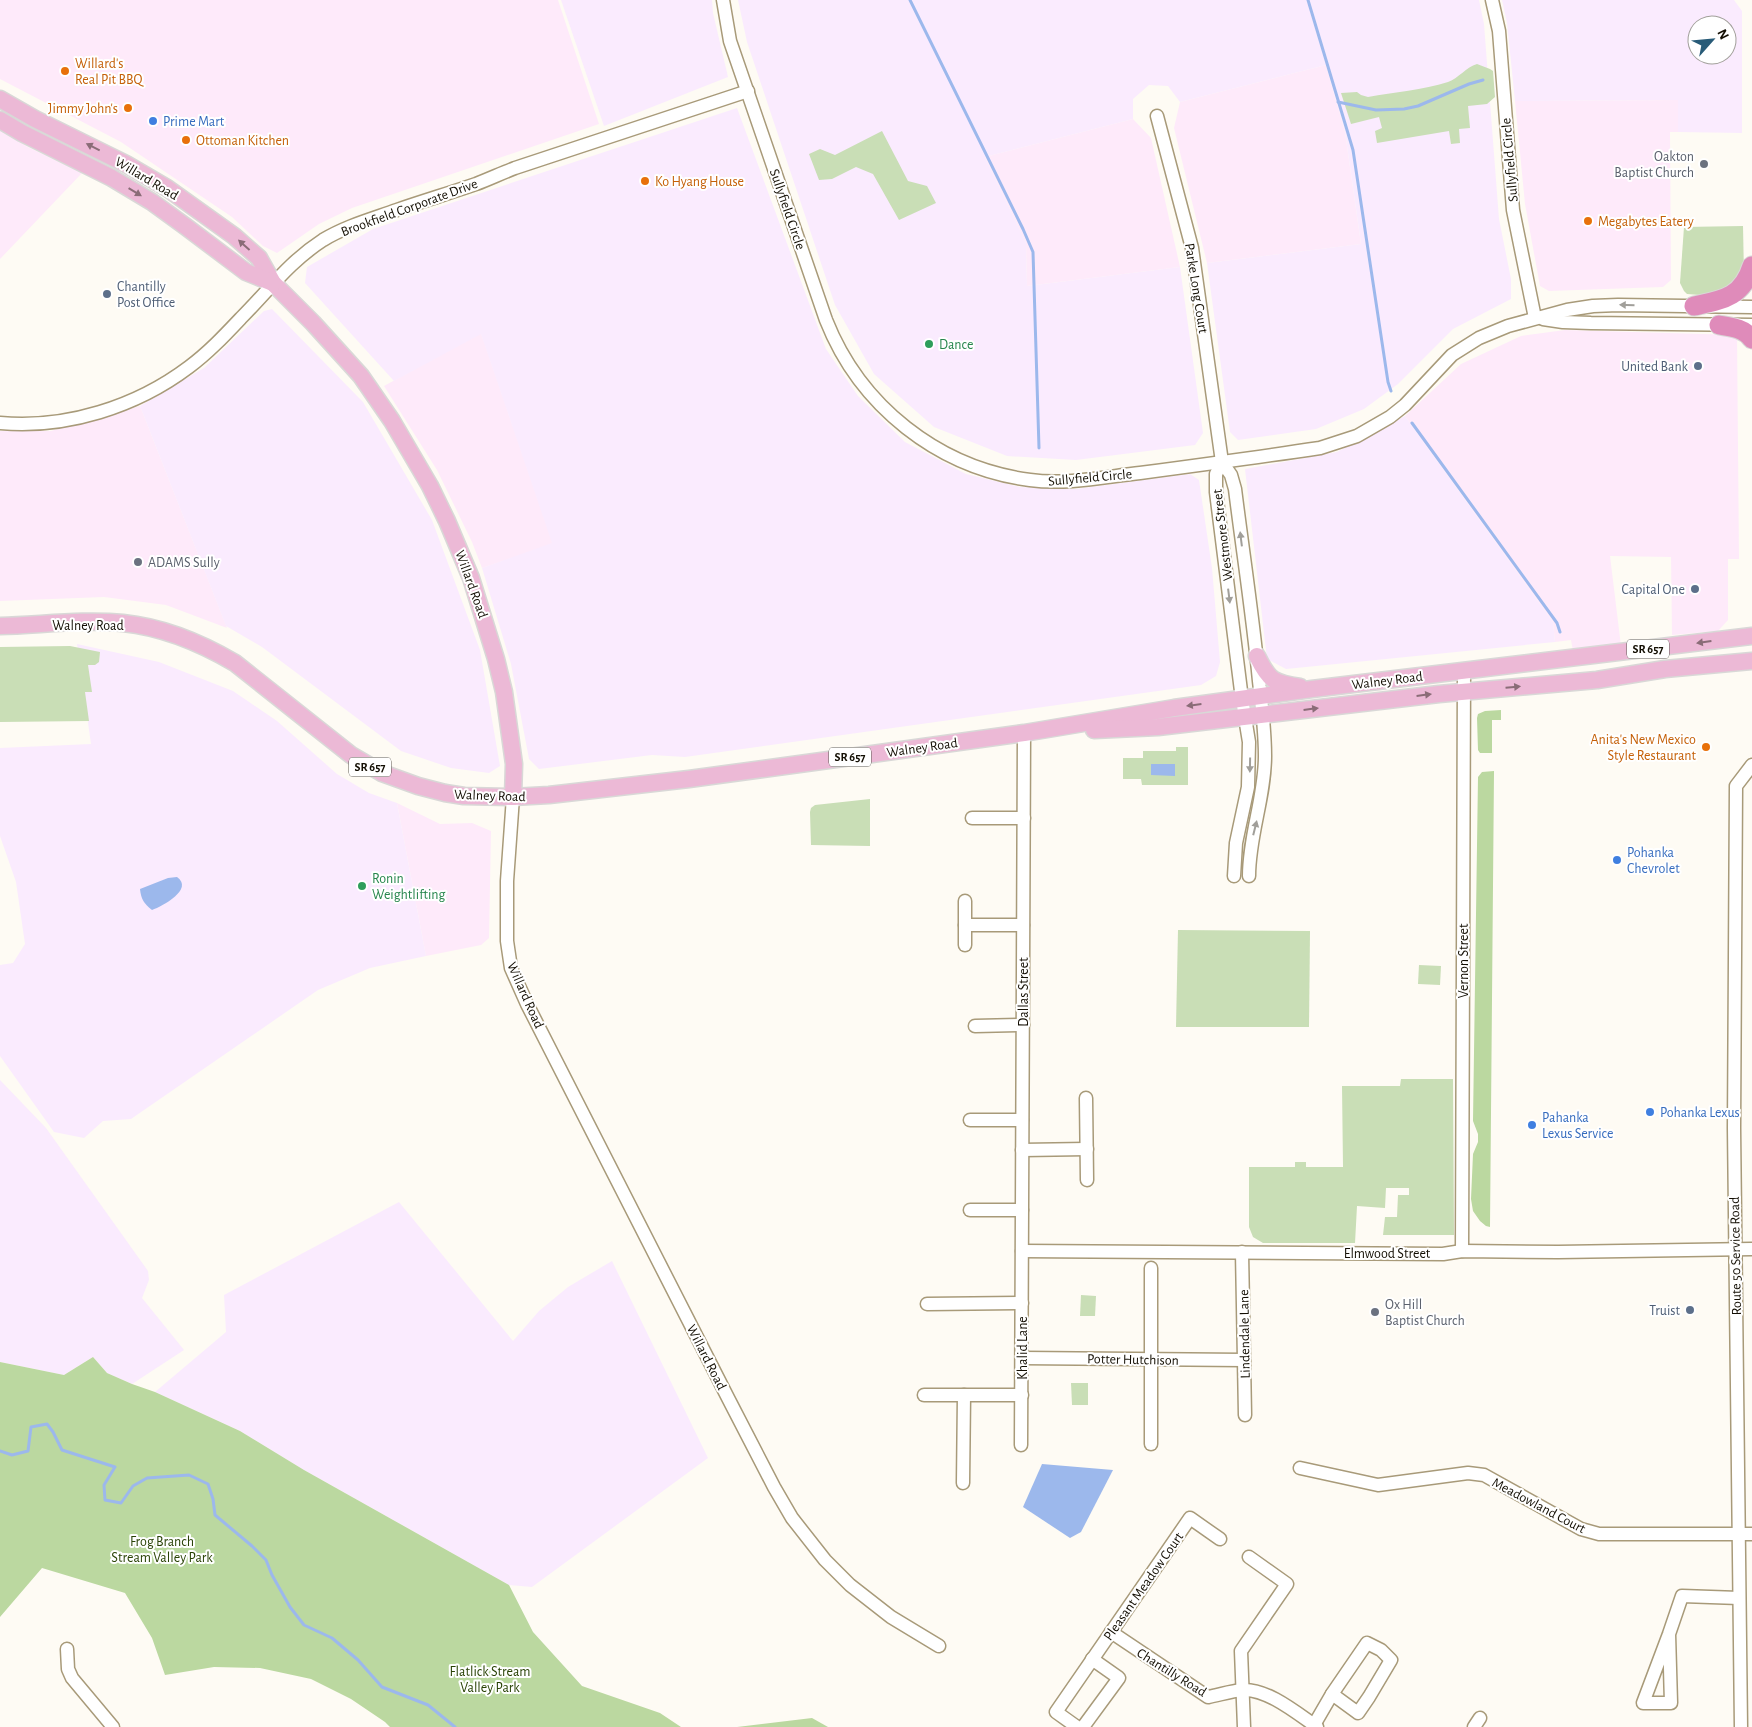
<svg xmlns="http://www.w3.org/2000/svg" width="1752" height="1727" viewBox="0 0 1752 1727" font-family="'Alegreya Sans',sans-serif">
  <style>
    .commercial { fill: #feeafa }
    .industrial { fill: #faebfe; fill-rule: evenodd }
    .green { fill: #c9deb6 }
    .forest { fill: #bbd8a0 }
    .water { fill: #9cb8ec }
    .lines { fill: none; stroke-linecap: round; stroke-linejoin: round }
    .stream { stroke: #9cb8ec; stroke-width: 3 }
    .minor-casing { stroke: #a89a79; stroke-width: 15 }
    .major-casing { stroke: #d9d8d7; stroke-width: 19 }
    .highway-casing { stroke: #d9d8d7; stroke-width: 21 }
    .minor { stroke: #fff; stroke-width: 12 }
    .major { stroke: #ecb9d6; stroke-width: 16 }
    .highway { stroke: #df8bba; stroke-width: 19 }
    .oneway { fill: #8a6c77 }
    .oneway2 { fill: #a19f9a }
    .food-dot { fill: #e8710a; stroke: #fff; stroke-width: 2 }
    .shop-dot { fill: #3f7fe0; stroke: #fff; stroke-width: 2 }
    .worship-dot { fill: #6b7280; stroke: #fff; stroke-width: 2 }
    .service-dot { fill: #5c6f8a; stroke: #fff; stroke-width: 2 }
    .leisure-dot { fill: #2e9e5b; stroke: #fff; stroke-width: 2 }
    .labels { text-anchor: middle; stroke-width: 4; stroke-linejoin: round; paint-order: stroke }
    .shield { fill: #fff; stroke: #5a564f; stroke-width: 1 }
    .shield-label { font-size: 12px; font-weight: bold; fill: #130e03 }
    .food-label { font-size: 14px; fill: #c56008; stroke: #fff; text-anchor: start }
    .shop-label { font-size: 14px; fill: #366cbe; stroke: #fff; text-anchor: start }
    .worship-label { font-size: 14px; fill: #5b616d; stroke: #fff; text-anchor: start }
    .street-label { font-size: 14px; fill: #130e03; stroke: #fff }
    .service-label { font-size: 14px; fill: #4e5e75; stroke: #fff; text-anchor: end }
    .leisure-label { font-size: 14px; fill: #27864d; stroke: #fff; text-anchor: start }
    .park-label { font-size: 14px; fill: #294205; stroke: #fff }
  </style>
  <rect width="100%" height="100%" fill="#fefbf4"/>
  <g class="commercial">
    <polygon points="0,0 558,0 599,124 352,208 319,224 277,253 263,246 232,217 121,142 0,79"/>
    <polygon points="1326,65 1345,132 1361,244 1207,263 1174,128 1180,102"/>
    <polygon points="1679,100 1678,132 1670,132 1671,280 1663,287 1549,291 1540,286 1525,204 1515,101"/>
    <polygon points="1133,119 1151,138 1180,267 1027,286 1026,243 985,157"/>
    <polygon points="0,129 26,146 82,173 0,259"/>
    <polygon points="1565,330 1737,335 1739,559 1728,559 1728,620 1718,631 1672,635 1671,557 1610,556 1621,646 1573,651 1571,640 1555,642 1553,622 1405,416 1461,364 1521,336"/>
    <polygon points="481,333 553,544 482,568 472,542 437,470 384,386"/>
    <polygon points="140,406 227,628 166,605 104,597 0,601 0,431 51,431"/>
    <polygon points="397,803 440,824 472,823 491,831 489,938 481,945 426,956"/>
  </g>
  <g class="industrial">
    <polygon points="561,0 712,0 713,13 728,77 604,126"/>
    <polygon points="738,0 1479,0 1484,24 1499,219 1511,279 1511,299 1453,329 1398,384 1364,409 1316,429 1238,440 1230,432 1207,263 1361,244 1345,132 1326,65 1180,102 1168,86 1149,85 1133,99 1133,119 985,157 1026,243 1027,286 1180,267 1203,433 1195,445 1076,460 1007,456 934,427 874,374 835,305 747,42"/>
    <path d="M1502 0H1734L1742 11V133L1678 132V100L1515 101 1507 23ZM1697 25H1727V55H1697Z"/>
    <polygon points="737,108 826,349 858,396 905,442 966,474 1020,487 1076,489 1190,474 1199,480 1212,568 1220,662 1216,676 1201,685 685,757 652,755 539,769 529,759 511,664 482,568 552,543 481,334 394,381 305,283 307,267 373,229"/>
    <polygon points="272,309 363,402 432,520 480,650 500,766 489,773 451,768 401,751 262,647 226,626 140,406 204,368 264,311"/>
    <polygon points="1405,416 1553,622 1555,642 1286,669 1267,659 1245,469 1337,452"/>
    <polygon points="77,644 159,662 233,691 277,721 337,774 369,793 397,803 426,956 370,968 318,990 131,1119 103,1121 84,1138 54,1132 0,1056 0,965 13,963 25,944 16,882 0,836 0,748 91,744"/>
    <polygon points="0,1080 46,1128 148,1271 149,1280 142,1298 184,1350 132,1384 107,1373 93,1357 64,1375 0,1362"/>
    <polygon points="399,1202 513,1341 539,1311 568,1287 612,1261 708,1458 532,1587 509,1585 304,1470 240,1431 155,1392 226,1332 224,1295"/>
  </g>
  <g class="green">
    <path d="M1477 64 1490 69 1493 71 1495 97 1487 104 1468 106 1470 128 1459 129 1460 143 1451 144 1449 131 1377 143 1375 131 1382 128 1379 117 1351 124 1341 93 1357 92 1361 95 1368 97C1394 92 1423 90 1448 82 1459 78 1466 67 1477 64Z"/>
    <polygon points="882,131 908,181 927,186 936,203 899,220 873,174 856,167 832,179 819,180 809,154 820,149 835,155"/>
    <polygon points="1743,226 1744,275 1742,280 1713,296 1687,294 1684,291 1680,283 1684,227"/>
    <polygon points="70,646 100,652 99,662 95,665 88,665 92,692 85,692 89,721 0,722 0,647"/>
    <polygon points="1176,747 1188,747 1188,785 1142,785 1141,779 1123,779 1123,758 1143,758 1143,751 1176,751"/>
    <polygon points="870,799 870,846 811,845 810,812 811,808 815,805"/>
    <polygon points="1178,930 1310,931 1309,1027 1176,1027"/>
    <polygon points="1419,965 1441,966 1440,985 1418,984"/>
    <polygon points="1401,1079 1453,1079 1454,1235 1383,1235 1385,1217 1397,1217 1398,1195 1409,1195 1409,1188 1386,1188 1385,1208 1357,1206 1355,1243 1263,1243 1253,1237 1249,1227 1249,1167 1295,1167 1295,1162 1306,1162 1306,1167 1343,1167 1342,1086 1400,1086"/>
    <polygon points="1081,1295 1096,1296 1095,1316 1080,1316"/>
    <polygon points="1071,1383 1088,1383 1088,1405 1072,1405"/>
  </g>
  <g class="forest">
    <polygon points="1501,710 1501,720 1492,720 1492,753 1480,753 1478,750 1477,718 1478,714 1485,711"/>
    <polygon points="1494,771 1494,772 1490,1227 1486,1226 1480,1221 1473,1211 1471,1199 1473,1154 1478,1142 1478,1134 1473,1121 1478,777 1482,772"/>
    <polygon points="93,1357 107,1373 132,1384 155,1392 240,1431 304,1470 509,1585 533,1632 582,1686 660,1713 681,1727 390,1727 385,1722 351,1699 311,1679 260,1668 214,1667 165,1675 152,1638 125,1593 42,1568 0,1617 0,1362 64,1375"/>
    <polygon points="812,1718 828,1727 737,1727"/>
  </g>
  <g class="water">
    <polygon points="1151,764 1175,764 1175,776 1151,775"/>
    <path d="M177 877C194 889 163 906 152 910 144 904 141 899 140 889L168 878Z"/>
    <polygon points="1042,1464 1113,1470 1081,1532 1070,1538 1023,1507"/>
  </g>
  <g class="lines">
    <g class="stream">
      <polyline points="910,0 1023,229 1033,252 1039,448"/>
      <polyline points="1308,0 1353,150 1388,382 1391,391"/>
      <polyline points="1338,102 1376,110 1404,109 1418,106 1469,84 1483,80"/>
      <polyline points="1412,423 1557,623 1560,632"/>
      <polyline points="0,1451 12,1455 28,1451 31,1427 47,1424 53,1432 62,1450 115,1467 104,1485 105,1500 121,1503 133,1486 147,1478 189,1475 208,1484 213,1499 215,1515 252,1546 266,1560 272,1575 290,1607 304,1625 332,1638 358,1660 382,1687 428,1705 455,1727"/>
    </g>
    <defs>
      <g id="minor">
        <path d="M723 0 730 41 826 320C860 406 938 468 1030 480 1066 485 1104 477 1140 473 1200 465 1260 457 1320 448L1357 436 1390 417 1405 405 1452 355 1479 338 1508 326 1567 310 1593 306 1618 305 1752 307"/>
        <polyline points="1492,0 1499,31 1513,210 1535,318"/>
        <path d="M1157 116 1192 248 1222 462 1231 475 1235 489C1243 553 1253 617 1259 681 1262 706 1265 731 1265 756 1265 797 1249 835 1249 876"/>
        <polyline points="1543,319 1563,322 1591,323 1752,325"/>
        <path d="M0 423C66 429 136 407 189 367 208 353 224 336 241 318 269 290 289 262 323 240 346 226 372 219 397 210 423 201 450 193 476 184 489 179 502 173 515 168L748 91"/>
        <polyline points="1222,462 1216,474 1216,492 1242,699 1249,742 1248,787 1236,843 1234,876"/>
        <polyline points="513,797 507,881 507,941 511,968 527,1004 728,1398 774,1487 792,1518 825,1560 850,1585 891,1617 939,1646"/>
        <polyline points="972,818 1024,818"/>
        <polyline points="965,925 1023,925"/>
        <polyline points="965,945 965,901"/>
        <polyline points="975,1026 1023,1025"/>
        <polyline points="1086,1098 1087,1180"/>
        <polyline points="970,1120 1022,1120"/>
        <polyline points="1022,1150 1087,1149"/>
        <polyline points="970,1210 1022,1210"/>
        <polyline points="1022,1251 1443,1254 1462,1251 1558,1252 1752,1249"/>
        <polyline points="1462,1251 1464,671"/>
        <polyline points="1242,1252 1245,1415"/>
        <polyline points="927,1304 1022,1303"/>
        <polyline points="1022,1358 1244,1360"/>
        <polyline points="924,1395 1022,1395"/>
        <polyline points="1151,1444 1151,1268"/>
        <polyline points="1021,1445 1024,733"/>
        <polyline points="1300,1468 1378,1485 1468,1473 1484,1475 1581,1529 1599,1534 1752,1534"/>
        <polyline points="963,1483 964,1395"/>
        <path d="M1111 1632 1208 1697C1219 1695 1231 1691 1242 1690 1267 1688 1298 1714 1317 1727"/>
        <polyline points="1669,1634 1671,1703 1643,1703 1669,1634 1682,1596 1739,1598"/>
        <polygon points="1367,1643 1381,1650 1391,1660 1369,1697 1358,1713 1332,1694"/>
        <polyline points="67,1649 68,1669 72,1678 113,1727"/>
        <polyline points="1314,1725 1332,1694"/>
        <polyline points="1077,1727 1056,1712 1190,1518 1220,1539"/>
        <polyline points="1083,1727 1119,1678 1092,1659"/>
        <polyline points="1244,1727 1241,1651 1287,1584 1249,1557"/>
        <polyline points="1474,1727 1480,1718"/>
        <polyline points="1741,1727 1734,1128 1736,786 1752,765"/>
      </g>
      <g id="major">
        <polyline points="0,99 35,119 126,164 167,188 234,236 259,258 273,283 313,323 361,376 392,421 430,486 447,521 471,578 496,659 504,692 514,764 513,797"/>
        <polyline points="0,120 22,133 112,178 152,202 185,226 246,272 273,283"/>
        <path d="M0 626C40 625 84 619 123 623 162 627 201 643 235 663L351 755 382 773 418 786 445 793 464 796 513 797 549 795 689 779 858 756 1024 733 1174 708 1312 689 1752 636"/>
        <path d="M1257 656C1269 681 1274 683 1300 687"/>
        <polyline points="1094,730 1158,727 1439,694 1597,680 1665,669 1752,661"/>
      </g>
      <g id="highway">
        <path d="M1694 306C1722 300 1742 298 1752 266"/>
        <path d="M1719 325C1731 327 1744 328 1752 339"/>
      </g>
    </defs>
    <use href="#minor" class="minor-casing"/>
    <use href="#major" class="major-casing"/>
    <use href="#highway" class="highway-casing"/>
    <use href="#minor" class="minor"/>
    <use href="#major" class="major"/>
    <use href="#highway" class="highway"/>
  </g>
  <defs><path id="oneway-solid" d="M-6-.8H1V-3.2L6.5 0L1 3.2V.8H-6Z" transform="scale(1.25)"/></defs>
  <g class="oneway">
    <use href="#oneway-solid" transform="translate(93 147) rotate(-153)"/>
    <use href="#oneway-solid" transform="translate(135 192) rotate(31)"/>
    <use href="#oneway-solid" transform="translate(244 245) rotate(-138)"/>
    <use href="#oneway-solid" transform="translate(1704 642) rotate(172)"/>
    <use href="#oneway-solid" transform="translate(1513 687) rotate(-5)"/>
    <use href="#oneway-solid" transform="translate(1424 695) rotate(-7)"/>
    <use href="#oneway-solid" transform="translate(1194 705) rotate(173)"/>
    <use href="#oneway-solid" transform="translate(1311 709) rotate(-7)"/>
  </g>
  <g class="oneway2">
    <use href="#oneway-solid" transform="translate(1627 305) rotate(-179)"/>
    <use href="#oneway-solid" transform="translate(1241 539) rotate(-97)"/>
    <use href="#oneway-solid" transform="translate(1229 596) rotate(83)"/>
    <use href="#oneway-solid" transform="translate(1250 765) rotate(91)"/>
    <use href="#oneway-solid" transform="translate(1255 828) rotate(-76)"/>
  </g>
  <g class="food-dot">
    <circle cx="65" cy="71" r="5"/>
    <circle cx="128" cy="108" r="5"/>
    <circle cx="186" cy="140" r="5"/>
    <circle cx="645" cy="181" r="5"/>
    <circle cx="1588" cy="221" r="5"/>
    <circle cx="1706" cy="747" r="5"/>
  </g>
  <g class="shop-dot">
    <circle cx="153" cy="121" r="5"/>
    <circle cx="1617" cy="860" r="5"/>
    <circle cx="1650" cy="1112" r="5"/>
    <circle cx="1532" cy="1125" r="5"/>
  </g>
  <g class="worship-dot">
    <circle cx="1704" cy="164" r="5"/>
    <circle cx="138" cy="562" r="5"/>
    <circle cx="1375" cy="1312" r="5"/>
  </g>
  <g class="service-dot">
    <circle cx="107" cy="294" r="5"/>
    <circle cx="1698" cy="366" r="5"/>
    <circle cx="1695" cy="589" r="5"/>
    <circle cx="1690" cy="1310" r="5"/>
  </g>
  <g class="leisure-dot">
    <circle cx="929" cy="344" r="5"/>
    <circle cx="362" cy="886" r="5"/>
  </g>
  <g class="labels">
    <g class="shield">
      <rect x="1627" y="639.5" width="42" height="19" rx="4"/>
      <rect x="829" y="747.5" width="42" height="19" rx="4"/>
      <rect x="349" y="757.5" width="42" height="19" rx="4"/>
    </g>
    <g class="shield-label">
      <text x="1648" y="653">SR 657</text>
      <text x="850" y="761">SR 657</text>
      <text x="370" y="771">SR 657</text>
    </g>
    <g class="food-label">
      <text x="75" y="68">Willard's<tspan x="75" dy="16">Real Pit BBQ</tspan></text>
      <text x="118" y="113" text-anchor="end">Jimmy John's</text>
      <text x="196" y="145">Ottoman Kitchen</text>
      <text x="655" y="186">Ko Hyang House</text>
      <text x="1598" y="226">Megabytes Eatery</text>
      <text x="1696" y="744" text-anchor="end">Anita's New Mexico<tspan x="1696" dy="16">Style Restaurant</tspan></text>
    </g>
    <g class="shop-label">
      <text x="163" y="126">Prime Mart</text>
      <text x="1627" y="857">Pohanka<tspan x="1627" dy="16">Chevrolet</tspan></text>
      <text x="1660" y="1117">Pohanka Lexus</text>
      <text x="1542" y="1122">Pahanka<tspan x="1542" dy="16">Lexus Service</tspan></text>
    </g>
    <g class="worship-label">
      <text x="1694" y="161" text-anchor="end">Oakton<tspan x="1694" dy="16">Baptist Church</tspan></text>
      <text x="148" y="567">ADAMS Sully</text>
      <text x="1385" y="1309">Ox Hill<tspan x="1385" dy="16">Baptist Church</tspan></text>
    </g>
    <g class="street-label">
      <text transform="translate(1509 160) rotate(-95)" y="5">Sullyfield Circle</text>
      <text transform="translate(147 178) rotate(31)" y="5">Willard Road</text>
      <text transform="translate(409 207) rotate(-20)" y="5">Brookfield Corporate Drive</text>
      <text transform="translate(788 209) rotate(71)" y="5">Sullyfield Circle</text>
      <text transform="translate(1197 288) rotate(81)" y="5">Parke Long Court</text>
      <text transform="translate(1090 477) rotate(-5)" y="5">Sullyfield Circle</text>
      <text transform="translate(1222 535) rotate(-97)" y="5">Westmore Street</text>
      <text transform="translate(472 584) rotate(70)" y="5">Willard Road</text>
      <text x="88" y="630">Walney Road</text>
      <text transform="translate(1387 680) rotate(-7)" y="5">Walney Road</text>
      <text transform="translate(922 747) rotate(-8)" y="5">Walney Road</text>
      <text transform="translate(490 795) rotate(2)" y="5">Walney Road</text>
      <text transform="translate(1463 961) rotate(-90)" y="5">Vernon Street</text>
      <text transform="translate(1023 992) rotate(-90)" y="5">Dallas Street</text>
      <text transform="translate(526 995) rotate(66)" y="5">Willard Road</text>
      <text x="1387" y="1258">Elmwood Street</text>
      <text transform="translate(1735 1256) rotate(-91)" y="5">Route 50 Service Road</text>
      <text transform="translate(1244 1334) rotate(-91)" y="5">Lindendale Lane</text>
      <text transform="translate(1022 1348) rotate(-90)" y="5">Khalid Lane</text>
      <text transform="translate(707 1357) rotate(63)" y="5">Willard Road</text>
      <text transform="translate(1133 1359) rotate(1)" y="5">Potter Hutchison</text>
      <text transform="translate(1539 1505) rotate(28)" y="5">Meadowland Court</text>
      <text transform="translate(1143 1586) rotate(-55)" y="5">Pleasant Meadow Court</text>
      <text transform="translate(1172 1672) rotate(32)" y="5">Chantilly Road</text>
    </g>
    <g class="service-label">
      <text x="117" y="291" text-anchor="start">Chantilly<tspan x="117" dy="16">Post Office</tspan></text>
      <text x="1688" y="371">United Bank</text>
      <text x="1685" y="594">Capital One</text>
      <text x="1680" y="1315">Truist</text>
    </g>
    <g class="leisure-label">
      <text x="939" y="349">Dance</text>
      <text x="372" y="883">Ronin<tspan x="372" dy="16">Weightlifting</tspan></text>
    </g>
    <g class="park-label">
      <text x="162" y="1546">Frog Branch<tspan x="162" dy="16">Stream Valley Park</tspan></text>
      <text x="490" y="1676">Flatlick Stream<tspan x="490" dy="16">Valley Park</tspan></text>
    </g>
  </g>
  <g transform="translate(1712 40) rotate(63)"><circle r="24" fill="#ffffff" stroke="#a19f9a"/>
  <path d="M0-4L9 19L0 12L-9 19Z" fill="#285b78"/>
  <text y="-8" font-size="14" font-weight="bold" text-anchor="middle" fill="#130e03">N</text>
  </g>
</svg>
